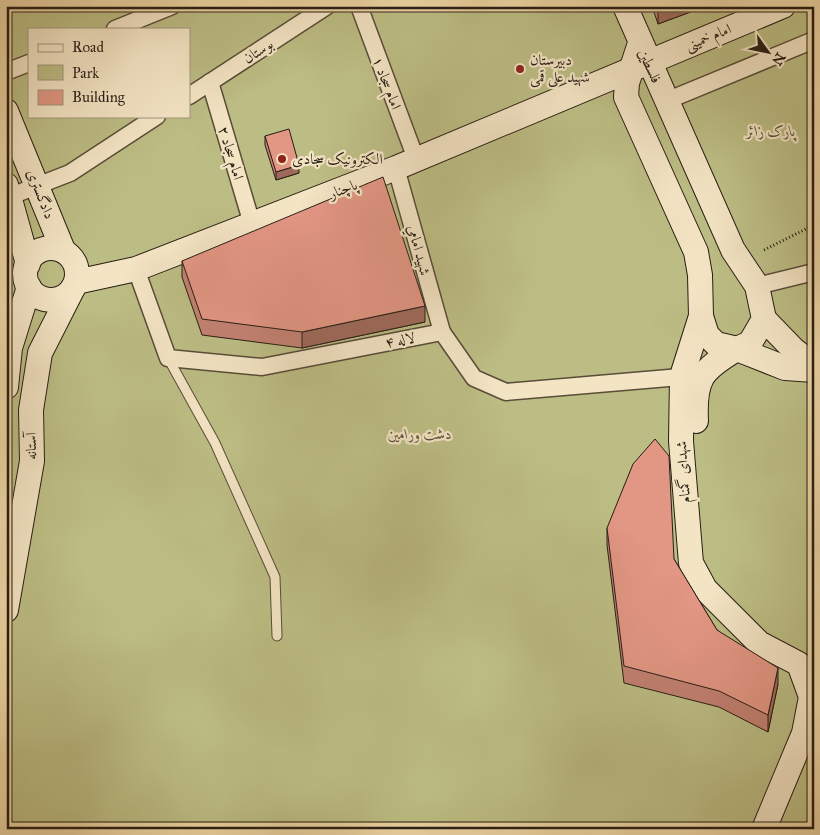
<svg xmlns="http://www.w3.org/2000/svg" width="820" height="835" viewBox="0 0 820 835" font-family="'IM FELL Great Primer',Amiri,serif">
  <style>
    .green { fill: #bcbd84; stroke: #726e4c; fill-rule: evenodd }
    .lines { fill: none; stroke-linecap: round; stroke-linejoin: round }
    .lane-casing { stroke: #594c39; stroke-width: 11 }
    .street-casing { stroke: #594c39; stroke-width: 19 }
    .secondary-casing { stroke: #281e15; stroke-width: 26 }
    .path { stroke: #281e15; stroke-width: 3; stroke-dasharray: 1 2.5; stroke-linecap: butt }
    .lane { stroke: #f3e4c4; stroke-width: 9 }
    .street { stroke: #f3e4c4; stroke-width: 16 }
    .secondary { stroke: #f3e4c4; stroke-width: 24 }
    .wall { fill: #c28172; stroke: #281e15 }
    .shaded-wall { fill: #9e695c; stroke: #281e15 }
    .building { fill: #e29684; stroke: #281e15 }
    .poi-dot { fill: #8f2418; stroke: #f3e4c4; stroke-width: 2 }
    .labels { text-anchor: middle; stroke-width: 4.5; stroke-linejoin: round; paint-order: stroke }
    .street-label { font-size: 15px; fill: #281e15; stroke: #f3e4c4 }
    .poi-label { font-size: 15px; fill: #281e15; stroke: #f3e4c4; text-anchor: start }
    .park-label { font-size: 15px; font-style: italic; fill: #544e36; stroke: #f3e4c4 }
  </style>
  <rect width="100%" height="100%" fill="#edd6a4"/>
  <filter id="stains"><feTurbulence type="fractalNoise" baseFrequency=".004" numOctaves="4"/><feColorMatrix values="0 0 0 0 .2 0 0 0 0 .09 0 0 0 0 .02 0 0 0 .5 -.17"/></filter>
  <radialGradient id="worn" r=".72"><stop offset=".6" stop-color="#630" stop-opacity="0"/><stop offset="1" stop-color="#630" stop-opacity=".3"/></radialGradient>
  <path class="green" d="M6 6H814V829H6ZM29 29H189V116H29Z"/>
  <g class="lines">
    <defs>
      <polyline id="lane" points="168,358 215,443 275,577 277,636"/>
      <g id="street">
        <polyline points="359,6 416,159"/>
        <polyline points="115,29 172,6"/>
        <polyline points="6,72 29,63"/>
        <polyline points="210,82 252,224"/>
        <polyline points="189,96 327,6"/>
        <polyline points="666,101 814,40"/>
        <polyline points="396,168 442,332"/>
        <polyline points="11,196 70,173 157,116"/>
        <polyline points="136,269 168,358 262,367 442,332 474,378 506,392 692,376"/>
        <polyline points="757,286 814,272"/>
      </g>
      <g id="secondary">
        <polyline points="625,6 733,250 757,286 764,319 750,343 737,349 716,344 707,335 701,316 700,275 696,252 626,97 627,83 640,43"/>
        <polyline points="6,111 63,250"/>
        <polyline points="6,185 28,264"/>
        <circle cx="51" cy="274" r="26"/>
        <polyline points="76,282 136,269 396,168 783,6"/>
        <polyline points="701,316 682,376 681,441 691,563 705,589 759,643 799,664 811,697 804,733 764,829"/>
        <polyline points="764,319 794,350 814,365"/>
        <polyline points="6,387 10,348 29,287"/>
        <path d="M696 421C694 379 701 370 737 349L785 368 814 370"/>
        <polyline points="6,610 32,461 31,410 40,353 73,288"/>
      </g>
    </defs>
    <use href="#lane" class="lane-casing"/>
    <use href="#street" class="street-casing"/>
    <use href="#secondary" class="secondary-casing"/>
    <polyline class="path" points="764,250 814,225"/>
    <use href="#lane" class="lane"/>
    <use href="#street" class="street"/>
    <use href="#secondary" class="secondary"/>
  </g>
  <g class="wall">
    <polygon points="652,6 704,6 704,7 658,24"/>
    <polygon points="265,136 299,173 276,180 265,145"/>
    <polygon points="182,261 425,322 302,348 202,335 182,277"/>
    <polygon points="607,528 674,559 717,630 778,684 768,732 719,707 624,683 607,545"/>
  </g>
  <g class="shaded-wall">
    <polygon points="662,6 704,6 704,7 658,24 658,8"/>
    <polygon points="299,165 299,173 276,180 276,172"/>
    <polygon points="425,306 425,322 302,348 302,332"/>
    <polygon points="778,668 778,684 768,732 768,715"/>
  </g>
  <g class="building">
    <polygon points="289,129 299,165 276,172 265,136"/>
    <polygon points="383,177 425,306 302,332 202,319 182,261"/>
    <polygon points="655,439 669,456 674,559 717,630 778,668 768,715 719,691 624,666 607,528 633,464"/>
  </g>
  <g class="poi-dot">
    <circle cx="520" cy="69" r="5"/>
    <circle cx="282" cy="159" r="5"/>
  </g>
  <g class="labels">
    <g class="street-label">
      <text transform="translate(708 37) rotate(-22)" y="5">امام خمینی</text>
      <text transform="translate(258 51) rotate(-33)" y="5">بوستان</text>
      <text transform="translate(650 66) rotate(65)" y="5">فلسطین</text>
      <text transform="translate(387 83) rotate(69)" y="5">امام سجاد ۱</text>
      <text transform="translate(231 153) rotate(73)" y="5">امام سجاد ۲</text>
      <text transform="translate(343 189) rotate(-21)" y="5">پاچنار</text>
      <text transform="translate(41 194) rotate(68)" y="5">دادگستری</text>
      <text transform="translate(419 250) rotate(75)" y="5">شهيد امامي</text>
      <text transform="translate(400 340) rotate(-11)" y="5">لاله ۴</text>
      <text transform="translate(31 446) rotate(-90)" y="5">آستانه</text>
      <text transform="translate(683 472) rotate(-94)" y="5">شهدای گمنام</text>
    </g>
    <g class="poi-label">
      <text x="530" y="65">دبیرستان<tspan x="530" dy="17">شهید علی قمی</tspan></text>
      <text x="292" y="164">الکترونیک سجادی</text>
    </g>
    <g class="park-label">
      <text x="771" y="136">پارک زائر</text>
      <text x="420" y="439">دشت ورامین</text>
    </g>
  </g>
  <rect width="820" height="835" fill="none" stroke="#edd6a4" stroke-width="25"/>
  <rect x="8" y="8" width="805" height="820" fill="none" stroke="#281e15" stroke-width="2.5"/>
  <rect x="12" y="12" width="795" height="810" fill="none" stroke="#281e15"/>
  <rect x="28" y="28" width="162" height="90" fill="#f3e4c4" stroke="#a2957e"/>
  <rect x="38" y="44" width="25" height="8" fill="#f3e4c4" stroke="#a2957e"/>
  <text x="72" y="52" font-size="15" fill="#281e15">Road</text>
  <rect x="38" y="65" width="25" height="15" fill="#bcbd84" stroke="#a2957e"/>
  <text x="72" y="78" font-size="15" fill="#281e15">Park</text>
  <rect x="38" y="90" width="25" height="15" fill="#e29684" stroke="#a2957e"/>
  <text x="72" y="102" font-size="15" fill="#281e15">Building</text>
  <g transform="translate(768 52) rotate(123)" stroke="#f3e4c4" stroke-width="4" paint-order="stroke">
  <path d="M0-4L9 19L0 12L-9 19Z" fill="#281e15"/>
  <text y="-8" font-size="14" font-weight="bold" text-anchor="middle" fill="#281e15">N</text>
  </g>
  <rect width="100%" height="100%" filter="url(#stains)"/>
  <rect width="100%" height="100%" fill="url(#worn)"/>
</svg>
